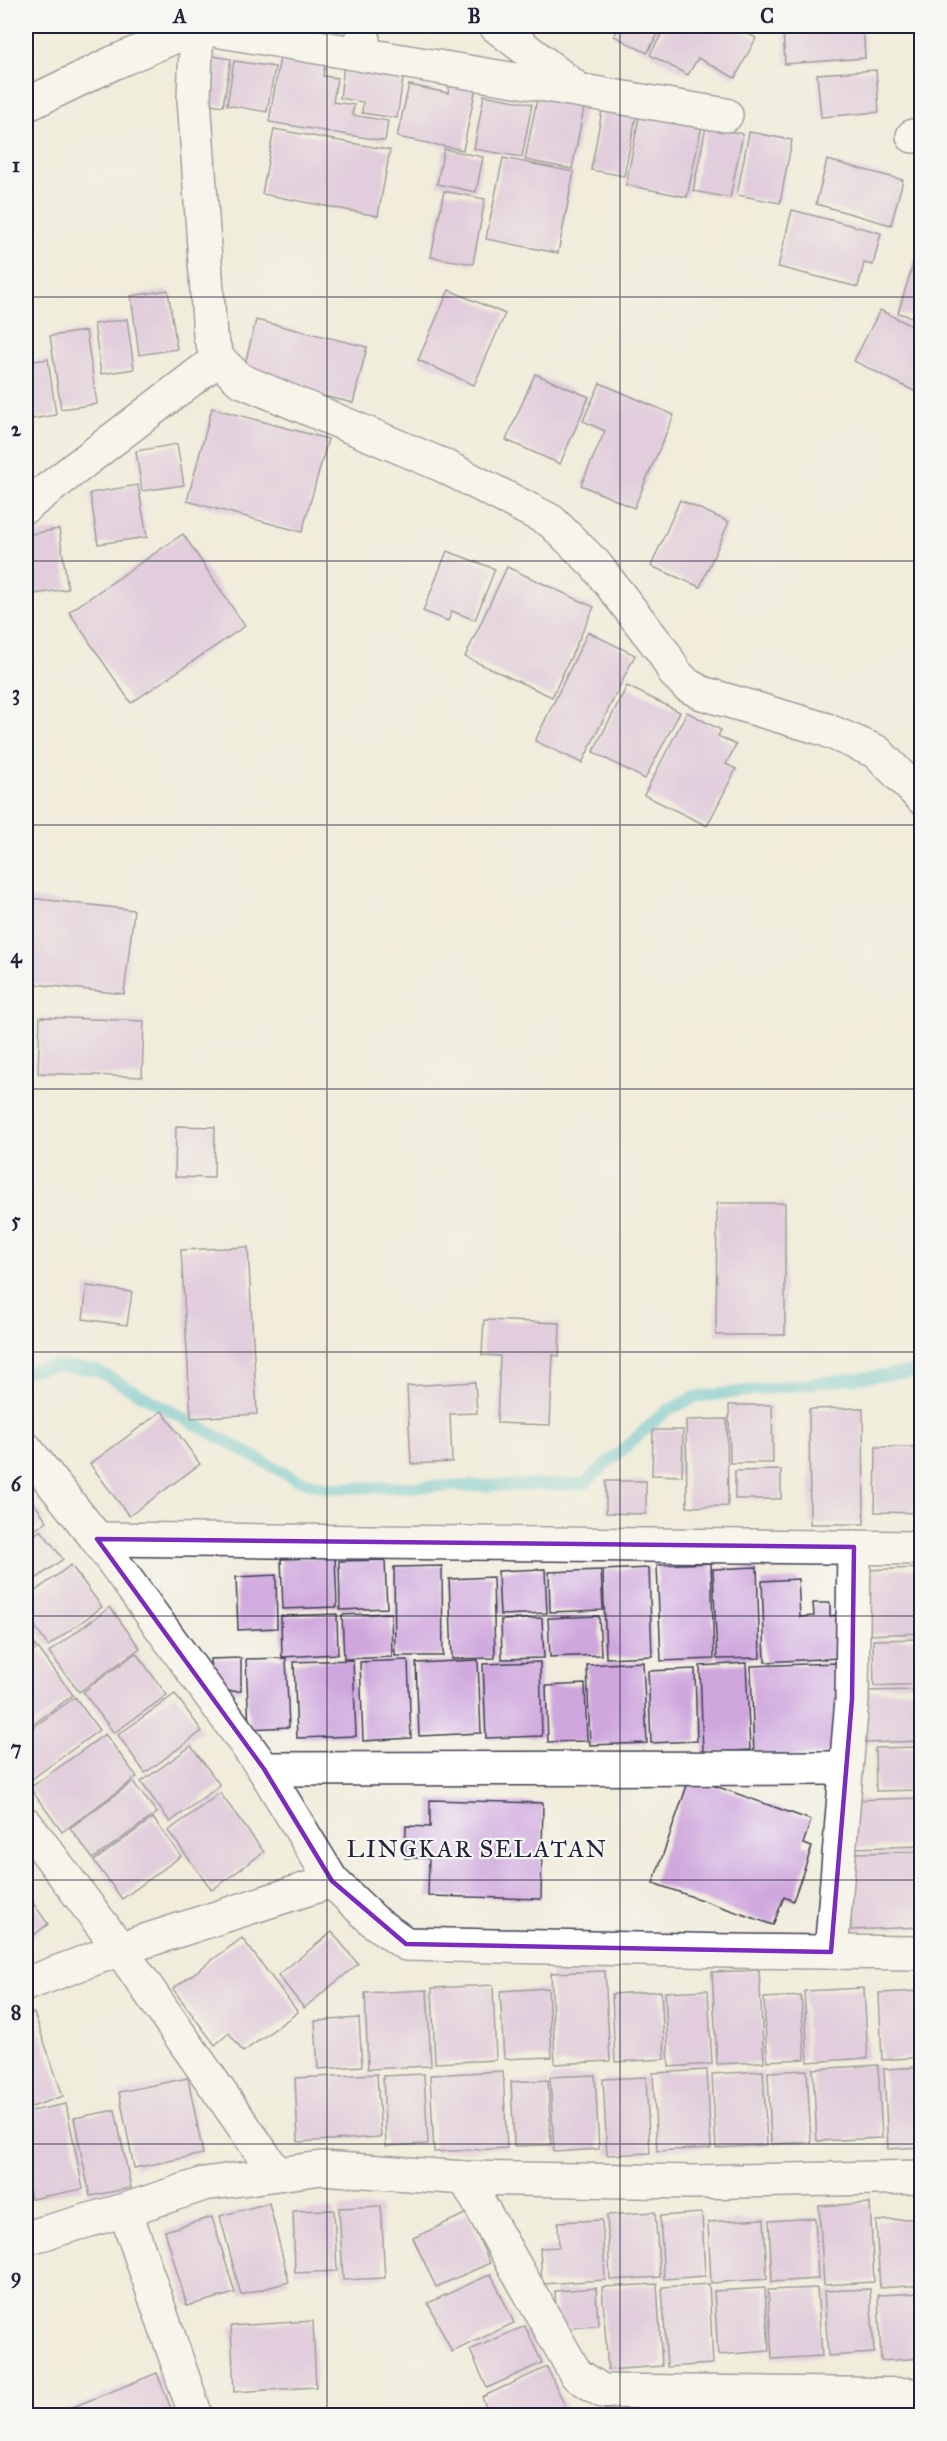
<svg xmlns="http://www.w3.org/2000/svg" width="947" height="2441" viewBox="0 0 947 2441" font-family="'IM FELL Great Primer',serif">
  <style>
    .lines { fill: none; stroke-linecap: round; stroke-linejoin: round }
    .stream { stroke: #53bfcd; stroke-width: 12 }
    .building { fill: #cfa7de }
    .minor-casing { stroke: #414053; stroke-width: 36 }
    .minor { stroke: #fff; stroke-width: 33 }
    .marked { fill: none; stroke: #7b2cbf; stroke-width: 4.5; stroke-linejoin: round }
    .grid { fill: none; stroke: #22223b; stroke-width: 1.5; stroke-opacity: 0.55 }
    .labels { text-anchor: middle; stroke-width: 4.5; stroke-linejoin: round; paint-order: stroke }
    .quarter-label { font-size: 24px; letter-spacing: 1.5px; fill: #22223b; stroke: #f6f6f2 }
    .neatline { fill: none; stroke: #22223b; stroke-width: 2 }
    .grid-label { font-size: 20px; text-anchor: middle; font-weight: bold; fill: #22223b }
  </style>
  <rect width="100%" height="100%" fill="#f6f6f2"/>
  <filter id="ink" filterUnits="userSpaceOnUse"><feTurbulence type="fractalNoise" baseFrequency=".0167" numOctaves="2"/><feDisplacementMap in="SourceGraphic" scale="12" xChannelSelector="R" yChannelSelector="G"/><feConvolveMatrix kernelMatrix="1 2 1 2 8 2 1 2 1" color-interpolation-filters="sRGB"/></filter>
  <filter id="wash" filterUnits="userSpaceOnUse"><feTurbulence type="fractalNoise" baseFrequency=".008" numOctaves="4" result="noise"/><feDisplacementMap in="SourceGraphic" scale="24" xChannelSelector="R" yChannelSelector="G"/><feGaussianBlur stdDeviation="1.35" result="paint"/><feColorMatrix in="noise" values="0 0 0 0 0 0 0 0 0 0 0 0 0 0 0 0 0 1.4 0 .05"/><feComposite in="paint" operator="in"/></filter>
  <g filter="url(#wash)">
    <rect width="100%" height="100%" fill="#f1ecdb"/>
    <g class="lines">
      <polyline class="stream" points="26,1371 56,1366 96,1370 295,1479 329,1488 584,1484 666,1411 695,1397 920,1371 922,1372"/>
    </g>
    <g id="blocks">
      <g class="building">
        <polygon points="620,26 663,26 647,53 614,36"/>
        <polygon points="666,26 732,26 756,38 735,78 698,58 688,75 650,55"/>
        <polygon points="839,26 863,26 865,58 785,64 783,29"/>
        <polygon points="207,55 231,59 223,106 199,102"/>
        <polygon points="280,57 325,65 323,76 337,78 333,102 354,105 352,115 388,121 385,141 269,122"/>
        <polygon points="345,57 405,66 397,118 362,113 363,102 340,98"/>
        <polygon points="234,61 275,67 267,112 227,105"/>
        <polygon points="922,62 922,102 920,102 914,63"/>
        <polygon points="876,70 879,112 821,117 817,74"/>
        <polygon points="452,72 478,78 463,150 397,137 409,85 448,93"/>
        <polygon points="538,94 585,103 572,169 525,160"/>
        <polygon points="484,95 532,104 522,157 474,149"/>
        <polygon points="602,111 636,117 624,176 591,170"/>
        <polygon points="640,112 704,115 687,197 626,185"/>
        <polygon points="706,127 743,134 730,198 693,191"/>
        <polygon points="274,129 390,150 378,216 262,194"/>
        <polygon points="749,132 792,140 780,203 737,195"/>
        <polygon points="444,149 483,157 476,192 437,184"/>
        <polygon points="503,158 574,172 558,253 486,239"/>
        <polygon points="827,160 903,180 891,225 816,204"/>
        <polygon points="444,191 485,199 473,264 431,257"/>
        <polygon points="792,210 881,233 873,265 864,263 858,287 778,267"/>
        <polygon points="917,251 922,253 922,320 898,313"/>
        <polygon points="168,290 177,349 139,355 131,296"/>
        <polygon points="449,290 505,314 474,385 418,360"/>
        <polygon points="880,310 922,331 920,394 854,361"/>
        <polygon points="127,319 134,369 101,374 94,324"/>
        <polygon points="256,320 367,347 353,403 242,376"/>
        <polygon points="86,331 97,404 61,409 50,336"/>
        <polygon points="48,359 56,415 26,420 26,362"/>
        <polygon points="535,374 589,397 560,464 506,440"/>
        <polygon points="600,383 674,415 634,508 581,485 605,431 583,421"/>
        <polygon points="212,408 328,439 302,532 187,501"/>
        <polygon points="177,444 184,485 142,491 136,451"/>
        <polygon points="138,485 147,537 98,544 90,493"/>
        <polygon points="680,500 729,522 700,587 651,566"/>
        <polygon points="59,529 68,589 28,595 26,579 26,535"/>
        <polygon points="183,534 245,626 131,703 69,612"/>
        <polygon points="447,551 495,569 475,620 452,611 448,621 423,611"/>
        <polygon points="507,567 594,607 552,697 465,657"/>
        <polygon points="588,632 635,655 582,763 535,741"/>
        <polygon points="627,686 680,712 645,779 593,752"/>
        <polygon points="687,712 721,730 718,736 736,745 726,764 736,769 707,826 644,795"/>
        <polygon points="30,898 134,910 124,994 26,983 26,942"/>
        <polygon points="40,1017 144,1021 142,1077 38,1073"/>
        <polygon points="176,1126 215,1127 214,1178 175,1177"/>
        <polygon points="717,1203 785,1203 785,1335 716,1335"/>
        <polygon points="248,1247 257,1414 191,1418 181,1250"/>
        <polygon points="87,1286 132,1292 127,1325 83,1319"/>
        <polygon points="484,1320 560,1323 559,1356 553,1355 550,1425 497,1423 500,1356 482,1355"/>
        <polygon points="475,1382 477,1413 450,1414 452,1462 411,1464 407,1386"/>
        <polygon points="729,1405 772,1405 773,1463 730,1463"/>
        <polygon points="863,1408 864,1524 810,1524 809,1409"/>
        <polygon points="162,1411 200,1464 129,1516 90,1464"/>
        <polygon points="727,1419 728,1506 687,1507 686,1420"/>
        <polygon points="653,1430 683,1430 682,1476 652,1475"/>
        <polygon points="876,1447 922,1447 922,1513 875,1512"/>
        <polygon points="781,1470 781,1499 735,1499 735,1471"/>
        <polygon points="606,1481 646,1481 646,1514 606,1513"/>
        <polygon points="26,1492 47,1521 26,1536"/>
        <polygon points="41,1530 63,1559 26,1586 26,1541"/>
        <polygon points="335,1557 337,1607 283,1609 281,1559"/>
        <polygon points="385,1560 387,1608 340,1610 339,1561"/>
        <polygon points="711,1563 714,1659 661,1661 657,1565"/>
        <polygon points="71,1565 102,1607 48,1646 26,1614 26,1598"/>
        <polygon points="442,1566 443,1656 395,1656 394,1567"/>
        <polygon points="757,1567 760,1658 717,1659 713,1569"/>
        <polygon points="649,1568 652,1656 606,1658 603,1570"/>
        <polygon points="922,1568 922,1633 865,1635 863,1570"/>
        <polygon points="545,1569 547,1613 500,1615 498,1571"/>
        <polygon points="601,1570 603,1610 550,1612 549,1572"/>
        <polygon points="276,1575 277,1628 238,1630 236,1577"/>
        <polygon points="493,1577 495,1658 452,1659 449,1579"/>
        <polygon points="798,1579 800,1617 814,1616 813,1603 830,1603 830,1616 838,1615 839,1658 765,1662 762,1581"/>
        <polygon points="110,1607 140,1648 79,1692 49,1652"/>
        <polygon points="391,1613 392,1657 344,1659 342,1615"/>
        <polygon points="337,1614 338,1654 282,1657 281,1616"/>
        <polygon points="599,1616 601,1655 550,1657 548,1618"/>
        <polygon points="542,1618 544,1658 502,1659 501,1620"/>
        <polygon points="26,1632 36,1646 26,1654"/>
        <polygon points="922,1639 922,1684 874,1686 873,1640"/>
        <polygon points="38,1648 73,1695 26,1730 26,1657"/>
        <polygon points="136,1653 167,1695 114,1733 83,1692"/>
        <polygon points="241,1658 241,1691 212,1692 210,1659"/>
        <polygon points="286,1658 289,1727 249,1729 246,1659"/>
        <polygon points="353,1660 356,1736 297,1738 294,1662"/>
        <polygon points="408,1660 411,1738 363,1741 360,1662"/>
        <polygon points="478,1660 481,1733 419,1736 416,1663"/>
        <polygon points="540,1662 542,1736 486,1738 483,1664"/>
        <polygon points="643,1662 647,1743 590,1745 587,1665"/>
        <polygon points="746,1663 750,1750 703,1753 700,1666"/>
        <polygon points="837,1663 840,1754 754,1758 751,1666"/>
        <polygon points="695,1669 697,1741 651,1743 648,1671"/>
        <polygon points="585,1684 587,1741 548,1742 546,1686"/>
        <polygon points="922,1690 922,1741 864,1743 863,1691"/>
        <polygon points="175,1694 202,1731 145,1773 118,1735"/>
        <polygon points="75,1697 99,1730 32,1779 26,1770 26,1733"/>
        <polygon points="105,1734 137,1777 62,1832 30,1788"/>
        <polygon points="191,1746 220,1785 170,1822 141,1782"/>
        <polygon points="922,1747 922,1790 876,1791 875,1748"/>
        <polygon points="690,1777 811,1820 803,1844 812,1847 793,1901 784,1897 773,1925 653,1883"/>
        <polygon points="133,1782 157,1813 93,1859 70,1828"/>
        <polygon points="220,1793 264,1852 212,1890 168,1831"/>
        <polygon points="922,1798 922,1846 853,1848 852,1800"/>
        <polygon points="430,1800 543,1803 541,1899 428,1896 429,1858 405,1858 406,1826 430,1827"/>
        <polygon points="153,1818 181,1856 122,1899 94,1861"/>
        <polygon points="922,1852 922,1927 851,1930 849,1853"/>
        <polygon points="26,1893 48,1924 26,1941"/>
        <polygon points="332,1932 358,1964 304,2008 278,1975"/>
        <polygon points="242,1938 298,2012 243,2052 229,2033 215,2045 173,1989"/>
        <polygon points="759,1970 764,2062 717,2064 712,1972"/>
        <polygon points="605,1971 610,2061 555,2064 551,1973"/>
        <polygon points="493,1985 496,2060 435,2063 432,1988"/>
        <polygon points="548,1988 552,2057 504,2059 500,1991"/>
        <polygon points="864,1988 868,2058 808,2062 804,1991"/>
        <polygon points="427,1990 431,2066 368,2069 365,1993"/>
        <polygon points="708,1990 712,2064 669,2067 665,1992"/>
        <polygon points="661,1991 665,2059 615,2062 612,1994"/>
        <polygon points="922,1991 922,2057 882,2060 879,1993"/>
        <polygon points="801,1996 805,2059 767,2061 764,1998"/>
        <polygon points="34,2013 63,2096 26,2109 26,2016"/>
        <polygon points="359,2018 362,2066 318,2069 315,2021"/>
        <polygon points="878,2065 882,2138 817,2141 813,2069"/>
        <polygon points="922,2067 922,2147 888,2149 884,2069"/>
        <polygon points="707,2070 711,2148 657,2151 653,2073"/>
        <polygon points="807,2070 811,2142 771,2144 768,2072"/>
        <polygon points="503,2071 507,2148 434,2152 430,2075"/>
        <polygon points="763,2071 767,2145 716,2148 712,2074"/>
        <polygon points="377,2074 381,2137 298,2142 295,2078"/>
        <polygon points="424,2074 428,2144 386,2146 383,2076"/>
        <polygon points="595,2075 599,2149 554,2152 550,2077"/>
        <polygon points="646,2077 650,2153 607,2155 603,2079"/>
        <polygon points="188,2078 203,2154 134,2168 119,2092"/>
        <polygon points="548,2080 551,2145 514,2146 511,2082"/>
        <polygon points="66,2104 83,2189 31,2199 26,2171 26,2112"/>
        <polygon points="115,2110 131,2188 90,2196 74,2118"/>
        <polygon points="269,2203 289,2282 241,2295 220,2216"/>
        <polygon points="870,2203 874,2282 824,2285 819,2206"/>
        <polygon points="381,2206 385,2278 343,2280 339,2208"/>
        <polygon points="334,2210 337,2271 295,2273 293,2211"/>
        <polygon points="655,2212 660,2277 610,2280 607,2215"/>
        <polygon points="467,2213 490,2263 436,2287 413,2238"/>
        <polygon points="702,2213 705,2276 664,2279 660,2216"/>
        <polygon points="212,2217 235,2293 187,2306 165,2231"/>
        <polygon points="815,2218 818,2279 772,2282 769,2221"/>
        <polygon points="922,2218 922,2285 880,2288 876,2221"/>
        <polygon points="764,2219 767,2279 711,2283 708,2222"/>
        <polygon points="602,2220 605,2280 542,2284 540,2248 559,2247 558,2222"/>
        <polygon points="491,2274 514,2323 452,2352 428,2303"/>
        <polygon points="657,2284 662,2366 608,2370 602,2287"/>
        <polygon points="709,2284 713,2364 667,2367 662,2287"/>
        <polygon points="596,2288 598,2326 557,2328 555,2291"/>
        <polygon points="765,2288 769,2351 718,2355 714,2291"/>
        <polygon points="817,2288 822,2356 772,2359 768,2290"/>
        <polygon points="870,2289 874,2353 828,2356 824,2291"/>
        <polygon points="922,2293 922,2358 881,2361 878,2295"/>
        <polygon points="313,2321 316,2387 234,2392 231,2326"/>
        <polygon points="525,2326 542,2363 487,2388 470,2350"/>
        <polygon points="547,2367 566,2408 549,2416 490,2416 482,2397"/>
        <polygon points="157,2373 174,2416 53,2416 53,2415"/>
        <polygon points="922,2401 922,2416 869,2416 869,2404"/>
        <polygon points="773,2402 774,2416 725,2416 725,2405"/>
        <polygon points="639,2406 640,2416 605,2416 604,2410"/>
        <polygon points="823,2412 823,2416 793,2416 793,2414"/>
      </g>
    </g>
  </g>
  <g filter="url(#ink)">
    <use href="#blocks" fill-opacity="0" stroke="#414053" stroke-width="1.5"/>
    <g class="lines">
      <defs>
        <g id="minor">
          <polyline points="197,26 194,97 210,336 218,359 240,380 442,465 551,521 595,564 664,653 675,673 687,685 702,693 824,729 877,752 922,798"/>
          <polyline points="362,26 364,55"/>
          <polyline points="496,26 576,88"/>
          <polyline points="26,105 113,63 197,27 726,115"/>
          <polyline points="913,136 922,135"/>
          <polyline points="26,506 218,359"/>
          <polyline points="26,1449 97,1539 264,1769 332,1881 376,1923 406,1944 731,1951 922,1953"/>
          <polyline points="97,1539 922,1548"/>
          <polyline points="264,1769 846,1768"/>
          <polyline points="26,1824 120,1949 276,2173"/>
          <polyline points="831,1952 852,1699 854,1547"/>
          <polyline points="26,1984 120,1949 332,1881"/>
          <polyline points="465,2178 576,2374 602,2391 922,2395"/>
          <polyline points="125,2210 196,2416"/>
          <polyline points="26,2238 125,2210 204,2184 322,2168 465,2178 694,2182 922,2177"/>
        </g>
      </defs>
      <use href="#minor" class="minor-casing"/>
      <use href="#minor" class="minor"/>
    </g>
  </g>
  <path d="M0 0H947V2441H0ZM97 1539 854 1547 852 1699 831 1952 406 1944 332 1881 264 1769Z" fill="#f1ecdb" fill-opacity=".55" fill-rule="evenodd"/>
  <path class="marked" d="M97 1539 854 1547 852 1699 831 1952 406 1944 332 1881 264 1769Z"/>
  <path class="grid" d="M327 26V2416M620 26V2416M26 297H922M26 561H922M26 825H922M26 1089H922M26 1352H922M26 1616H922M26 1880H922M26 2144H922"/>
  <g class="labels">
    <g class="quarter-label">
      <text x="477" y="1857">LINGKAR SELATAN</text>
    </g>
  </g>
  <rect width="947" height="2441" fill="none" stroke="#f6f6f2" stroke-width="66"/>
  <rect x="33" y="33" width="881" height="2375" class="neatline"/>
  <g class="grid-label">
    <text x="180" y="23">A</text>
    <text x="474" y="23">B</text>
    <text x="767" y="23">C</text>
    <text x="16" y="172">1</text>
    <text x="16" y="436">2</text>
    <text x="16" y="700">3</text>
    <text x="16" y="963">4</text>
    <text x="16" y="1227">5</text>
    <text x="16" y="1491">6</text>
    <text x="16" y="1755">7</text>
    <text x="16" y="2019">8</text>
    <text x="16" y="2283">9</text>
  </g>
</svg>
